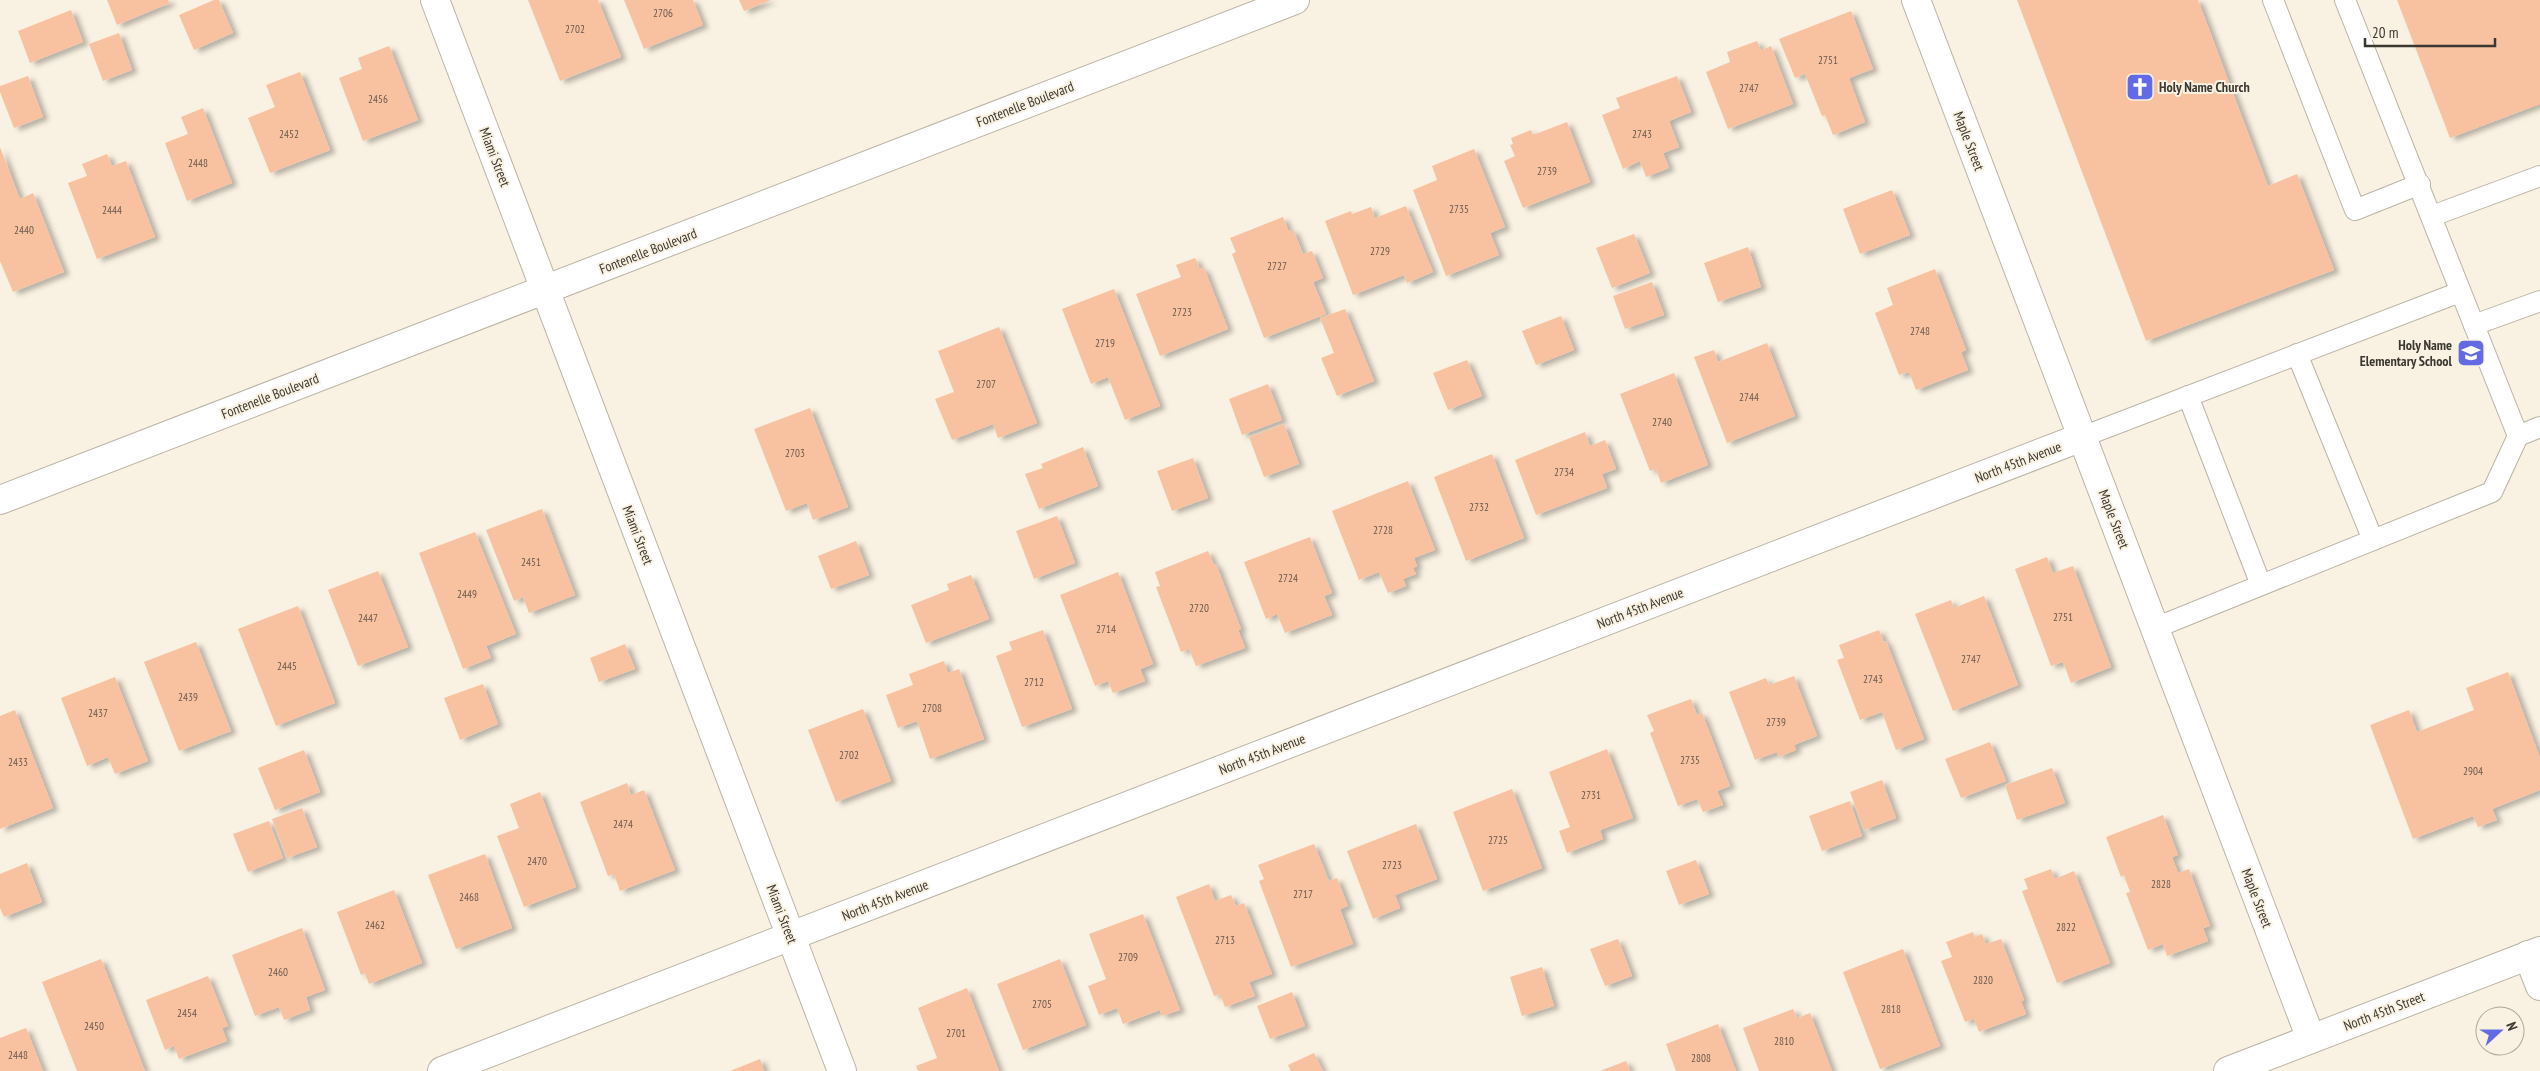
<svg xmlns="http://www.w3.org/2000/svg" width="2540" height="1071" viewBox="0 0 2540 1071" font-family="'PT Sans Narrow',sans-serif">
  <style>
    .building { fill: #f8c1a0; filter: url(#shadow) }
    .lines { fill: none; stroke-linecap: round; stroke-linejoin: round }
    .service-casing { stroke: #bab4a5; stroke-width: 22 }
    .minor-casing { stroke: #bab4a5; stroke-width: 30 }
    .secondary-casing { stroke: #bab4a5; stroke-width: 30 }
    .service { stroke: #fff; stroke-width: 20 }
    .minor { stroke: #fff; stroke-width: 28 }
    .secondary { stroke: #fff; stroke-width: 28 }
    .labels { text-anchor: middle; stroke-width: 4; stroke-linejoin: round; paint-order: stroke }
    .number-label { font-size: 11px; fill: #6a5a4e }
    .poi-label { font-size: 14px; font-weight: bold; fill: #3b3832; stroke: #f9f2e2; text-anchor: start }
    .street-label { font-size: 14px; fill: #3b3832; stroke: #f9f2e2 }
  </style>
  <defs>
    <filter id="shadow"><feDropShadow dx="5.5" dy="3" stdDeviation="2.5" flood-color="#0004"/></filter>
  </defs>
  <rect width="100%" height="100%" fill="#f9f2e2"/>
  <g class="building">
    <polygon points="107,0 168,0 170,3 117,25"/>
    <polygon points="214,0 219,0 233,33 194,50 179,15"/>
    <polygon points="528,0 598,0 621,57 560,81"/>
    <polygon points="624,0 693,0 703,25 644,49"/>
    <polygon points="739,0 771,0 744,11"/>
    <polygon points="2017,0 2198,0 2268,186 2297,174 2334,270 2146,341"/>
    <polygon points="2397,0 2540,0 2540,104 2450,138"/>
    <polygon points="71,10 83,42 30,63 18,31"/>
    <polygon points="1851,11 1873,69 1849,78 1865,122 1833,135 1825,115 1822,116 1805,74 1795,78 1779,39"/>
    <polygon points="119,33 132,70 103,81 89,44"/>
    <polygon points="1757,41 1761,50 1771,46 1793,104 1728,129 1706,72 1730,62 1727,52"/>
    <polygon points="389,46 418,120 363,141 339,78 362,69 358,58"/>
    <polygon points="300,72 330,150 270,173 248,118 275,107 266,85"/>
    <polygon points="28,76 43,117 14,128 0,92 0,86"/>
    <polygon points="1677,76 1691,112 1669,121 1679,147 1663,153 1669,168 1646,177 1640,161 1623,169 1602,115 1620,108 1616,98"/>
    <polygon points="203,108 232,183 187,201 165,143 188,134 181,117"/>
    <polygon points="1567,122 1590,182 1523,208 1504,161 1515,156 1510,145 1513,144 1511,138 1531,130 1533,135"/>
    <polygon points="0,147 20,199 33,193 64,272 13,292 0,261"/>
    <polygon points="1474,149 1505,227 1490,233 1499,255 1446,276 1413,190 1437,180 1432,166"/>
    <polygon points="107,154 112,166 126,161 155,237 97,259 68,183 87,176 82,164"/>
    <polygon points="1892,190 1910,235 1860,254 1843,209"/>
    <polygon points="1406,206 1433,272 1407,283 1404,275 1353,295 1325,221 1351,211 1352,214 1371,207 1375,218"/>
    <polygon points="1283,217 1289,232 1293,229 1303,254 1312,251 1323,278 1313,282 1326,314 1264,338 1232,254 1236,252 1230,238"/>
    <polygon points="1634,234 1650,273 1612,288 1596,248"/>
    <polygon points="1748,247 1761,287 1718,302 1704,263"/>
    <polygon points="1195,258 1200,269 1204,268 1228,329 1160,356 1136,294 1181,277 1176,265"/>
    <polygon points="1935,269 1966,350 1961,352 1968,370 1916,390 1909,372 1899,375 1875,313 1893,305 1887,288"/>
    <polygon points="1652,282 1664,315 1625,329 1613,296"/>
    <polygon points="1114,289 1160,406 1125,420 1108,377 1091,384 1062,309"/>
    <polygon points="1345,309 1374,381 1337,396 1321,358 1334,353 1320,318"/>
    <polygon points="1561,316 1574,350 1536,365 1522,331"/>
    <polygon points="999,327 1037,423 998,438 993,424 952,440 935,399 954,392 938,351"/>
    <polygon points="1767,343 1795,416 1727,443 1694,357 1714,350 1718,362"/>
    <polygon points="1467,360 1482,396 1448,410 1433,373"/>
    <polygon points="1674,373 1708,465 1661,483 1656,469 1650,471 1620,394"/>
    <polygon points="1268,384 1282,420 1242,435 1229,399"/>
    <polygon points="810,408 848,507 813,520 807,503 786,511 754,429"/>
    <polygon points="1284,424 1299,464 1264,477 1249,437"/>
    <polygon points="1585,432 1590,446 1605,440 1616,469 1602,474 1607,488 1536,515 1515,460"/>
    <polygon points="1083,447 1098,486 1039,509 1025,474 1043,468 1041,464"/>
    <polygon points="1492,454 1524,538 1466,561 1434,477"/>
    <polygon points="1193,458 1208,498 1172,511 1157,471"/>
    <polygon points="1408,481 1435,550 1414,558 1417,566 1413,568 1416,574 1403,579 1406,586 1388,593 1379,572 1359,580 1332,511"/>
    <polygon points="542,509 575,595 529,613 523,597 514,601 486,530"/>
    <polygon points="1057,516 1075,563 1034,579 1016,531"/>
    <polygon points="475,532 516,634 486,646 491,658 463,669 419,553"/>
    <polygon points="1310,537 1332,593 1324,596 1332,615 1285,633 1277,614 1266,619 1244,562"/>
    <polygon points="856,541 869,575 831,589 818,556"/>
    <polygon points="1208,551 1214,565 1216,564 1241,629 1238,630 1245,648 1196,666 1189,649 1181,652 1156,587 1160,586 1155,572"/>
    <polygon points="2047,557 2053,573 2073,566 2111,667 2071,683 2063,662 2051,666 2015,569"/>
    <polygon points="378,571 408,647 358,666 328,590"/>
    <polygon points="1118,572 1153,664 1140,669 1145,681 1113,693 1108,681 1095,686 1060,595"/>
    <polygon points="971,575 989,619 926,643 911,605 949,590 947,584"/>
    <polygon points="1984,596 2018,685 1953,711 1915,614 1951,600 1954,608"/>
    <polygon points="298,606 335,703 276,726 238,629"/>
    <polygon points="1043,630 1072,709 1022,727 996,656 1012,650 1009,642"/>
    <polygon points="1879,630 1884,642 1886,641 1924,739 1896,750 1882,712 1860,720 1837,660 1844,658 1839,645"/>
    <polygon points="196,642 231,731 179,751 144,662"/>
    <polygon points="625,644 635,669 599,682 590,658"/>
    <polygon points="944,661 948,673 959,669 984,739 930,759 917,721 898,728 886,695 913,685 909,674"/>
    <polygon points="2508,672 2540,758 2540,790 2492,809 2497,820 2478,827 2473,816 2413,839 2370,725 2409,710 2417,732 2474,710 2466,688"/>
    <polygon points="1794,676 1817,736 1794,745 1796,750 1779,757 1777,752 1755,760 1729,692 1766,678 1769,685"/>
    <polygon points="115,677 148,761 115,774 108,757 87,766 61,698"/>
    <polygon points="483,684 498,724 460,740 444,698"/>
    <polygon points="1691,699 1697,715 1702,713 1730,786 1717,791 1723,805 1703,812 1697,799 1678,806 1650,733 1654,731 1647,715"/>
    <polygon points="863,709 891,781 836,802 808,730"/>
    <polygon points="15,710 53,808 0,829 0,716"/>
    <polygon points="1990,742 2006,781 1961,798 1945,759"/>
    <polygon points="1607,749 1633,818 1600,830 1603,839 1567,853 1559,831 1570,827 1549,772"/>
    <polygon points="304,750 320,792 275,810 258,768"/>
    <polygon points="2052,768 2065,803 2017,820 2005,785"/>
    <polygon points="1882,780 1896,818 1864,830 1850,792"/>
    <polygon points="627,783 631,795 644,790 675,870 620,891 614,874 608,876 580,802"/>
    <polygon points="1512,789 1542,868 1483,891 1453,812"/>
    <polygon points="540,792 576,887 524,907 497,836 519,828 510,804"/>
    <polygon points="1850,801 1862,836 1822,851 1809,816"/>
    <polygon points="302,808 317,847 287,858 272,819"/>
    <polygon points="2163,815 2178,855 2172,857 2178,873 2189,869 2210,926 2203,928 2208,941 2167,956 2163,944 2148,950 2126,893 2130,892 2124,875 2121,877 2106,837"/>
    <polygon points="269,821 283,858 248,872 233,834"/>
    <polygon points="1416,824 1437,879 1395,895 1400,908 1373,919 1347,851"/>
    <polygon points="1314,844 1329,881 1337,878 1348,906 1340,909 1353,944 1291,967 1259,881 1264,879 1258,865"/>
    <polygon points="485,854 512,928 456,949 428,875"/>
    <polygon points="1696,860 1709,894 1679,905 1666,871"/>
    <polygon points="27,863 42,902 4,917 0,908 0,874"/>
    <polygon points="2051,869 2055,879 2074,871 2110,963 2057,983 2022,891 2028,889 2024,879"/>
    <polygon points="1209,884 1215,901 1231,895 1236,906 1244,903 1272,974 1249,982 1255,996 1225,1007 1220,994 1214,996 1176,897"/>
    <polygon points="394,890 422,963 369,984 365,973 361,975 337,912"/>
    <polygon points="1143,914 1180,1010 1162,1016 1160,1010 1123,1024 1117,1008 1099,1015 1088,986 1106,979 1089,934"/>
    <polygon points="302,928 325,990 306,997 310,1010 284,1020 279,1007 255,1016 232,955"/>
    <polygon points="1973,932 1975,937 1982,934 1986,944 2001,939 2024,1000 2021,1001 2026,1014 1979,1032 1974,1019 1965,1022 1941,961 1952,957 1946,942"/>
    <polygon points="1618,939 1632,976 1605,986 1590,949"/>
    <polygon points="1903,949 1940,1046 1880,1069 1843,972"/>
    <polygon points="101,959 145,1071 77,1071 42,982"/>
    <polygon points="1060,959 1086,1025 1023,1050 997,984"/>
    <polygon points="1542,967 1554,1006 1522,1016 1510,977"/>
    <polygon points="208,976 228,1026 222,1028 227,1041 179,1059 174,1046 165,1050 146,1000"/>
    <polygon points="967,988 999,1071 918,1071 916,1066 937,1058 918,1008"/>
    <polygon points="1292,992 1305,1026 1270,1039 1257,1006"/>
    <polygon points="1793,1009 1797,1018 1810,1013 1832,1071 1759,1071 1743,1028"/>
    <polygon points="1718,1024 1736,1071 1676,1071 1666,1044"/>
    <polygon points="26,1028 43,1071 0,1071 0,1038"/>
    <polygon points="1314,1053 1323,1071 1291,1071 1288,1065"/>
    <polygon points="760,1059 764,1071 730,1071"/>
    <polygon points="1626,1061 1630,1071 1600,1071"/>
  </g>
  <g class="lines">
    <defs>
      <g id="service">
        <polyline points="2273,0 2355,210 2420,184"/>
        <polyline points="2345,0 2518,436 2540,427"/>
        <polyline points="2432,216 2540,176"/>
        <polyline points="2474,325 2540,301"/>
        <polyline points="2297,354 2373,540"/>
        <polyline points="2188,396 2261,585"/>
        <polyline points="2082,437 2460,292"/>
        <polyline points="2155,628 2492,492 2518,436"/>
      </g>
      <g id="minor">
        <polyline points="435,0 842,1071"/>
        <polyline points="1916,0 2311,1039"/>
        <polyline points="2528,955 2540,986"/>
        <polyline points="442,1071 2082,437"/>
        <polyline points="2228,1071 2540,951"/>
      </g>
      <polyline id="secondary" points="0,500 1295,0"/>
    </defs>
    <use href="#service" class="service-casing"/>
    <use href="#minor" class="minor-casing"/>
    <use href="#secondary" class="secondary-casing"/>
    <use href="#service" class="service"/>
    <use href="#minor" class="minor"/>
    <use href="#secondary" class="secondary"/>
  </g>
  <defs>
    <symbol id="church-square" viewBox="-11 -11 22 22"><rect x="-9" y="-9" width="18" height="18" rx="4" fill="#626be4" stroke="#f9f2e2"/><path d="M-1.2-6h2.4v3.5h3.3v2.4h-3.3V6h-2.4V-.1h-3.3v-2.4h3.3Z" fill="#fff"/></symbol>
    <symbol id="school-square" viewBox="-11 -11 22 22"><rect x="-9" y="-9" width="18" height="18" rx="4" fill="#626be4" stroke="#f9f2e2"/><path d="M0-5L7-2L0 1L-7-2ZM-4 1L0 2.5L4 1V4Q0 6-4 4Z" fill="#fff"/></symbol>
  </defs>
  <g fill-rule="evenodd">
    <use href="#church-square" x="2124" y="71" width="32" height="32"/>
    <use href="#school-square" x="2455" y="337" width="32" height="32"/>
  </g>
  <g class="labels">
    <g class="number-label">
      <text x="663" y="17">2706</text>
      <text x="575" y="33">2702</text>
      <text x="1828" y="64">2751</text>
      <text x="1749" y="92">2747</text>
      <text x="378" y="103">2456</text>
      <text x="289" y="138">2452</text>
      <text x="1642" y="138">2743</text>
      <text x="198" y="167">2448</text>
      <text x="1547" y="175">2739</text>
      <text x="1459" y="213">2735</text>
      <text x="112" y="214">2444</text>
      <text x="24" y="234">2440</text>
      <text x="1380" y="255">2729</text>
      <text x="1277" y="270">2727</text>
      <text x="1182" y="316">2723</text>
      <text x="1920" y="335">2748</text>
      <text x="1105" y="347">2719</text>
      <text x="986" y="388">2707</text>
      <text x="1749" y="401">2744</text>
      <text x="1662" y="426">2740</text>
      <text x="795" y="457">2703</text>
      <text x="1564" y="476">2734</text>
      <text x="1479" y="511">2732</text>
      <text x="1383" y="534">2728</text>
      <text x="531" y="566">2451</text>
      <text x="1288" y="582">2724</text>
      <text x="467" y="598">2449</text>
      <text x="1199" y="612">2720</text>
      <text x="2063" y="621">2751</text>
      <text x="368" y="622">2447</text>
      <text x="1106" y="633">2714</text>
      <text x="1971" y="663">2747</text>
      <text x="287" y="670">2445</text>
      <text x="1873" y="683">2743</text>
      <text x="1034" y="686">2712</text>
      <text x="188" y="701">2439</text>
      <text x="932" y="712">2708</text>
      <text x="98" y="717">2437</text>
      <text x="1776" y="726">2739</text>
      <text x="849" y="759">2702</text>
      <text x="1690" y="764">2735</text>
      <text x="18" y="766">2433</text>
      <text x="2473" y="775">2904</text>
      <text x="1591" y="799">2731</text>
      <text x="623" y="828">2474</text>
      <text x="1498" y="844">2725</text>
      <text x="537" y="865">2470</text>
      <text x="1392" y="869">2723</text>
      <text x="2161" y="888">2828</text>
      <text x="1303" y="898">2717</text>
      <text x="469" y="901">2468</text>
      <text x="375" y="929">2462</text>
      <text x="2066" y="931">2822</text>
      <text x="1225" y="944">2713</text>
      <text x="1128" y="961">2709</text>
      <text x="278" y="976">2460</text>
      <text x="1983" y="984">2820</text>
      <text x="1042" y="1008">2705</text>
      <text x="1891" y="1013">2818</text>
      <text x="187" y="1017">2454</text>
      <text x="94" y="1030">2450</text>
      <text x="956" y="1037">2701</text>
      <text x="1784" y="1045">2810</text>
      <text x="18" y="1059">2448</text>
      <text x="1701" y="1062">2808</text>
    </g>
    <g class="poi-label">
      <text x="2159" y="92">Holy Name Church</text>
      <text x="2452" y="350" text-anchor="end">Holy Name<tspan x="2452" dy="16">Elementary School</tspan></text>
    </g>
    <g class="street-label">
      <text transform="translate(1025 104) rotate(-21)" y="5">Fontenelle Boulevard</text>
      <text transform="translate(1969 141) rotate(69)" y="5">Maple Street</text>
      <text transform="translate(495 157) rotate(69)" y="5">Miami Street</text>
      <text transform="translate(648 251) rotate(-21)" y="5">Fontenelle Boulevard</text>
      <text transform="translate(270 396) rotate(-21)" y="5">Fontenelle Boulevard</text>
      <text transform="translate(2018 462) rotate(-21)" y="5">North 45th Avenue</text>
      <text transform="translate(2114 519) rotate(69)" y="5">Maple Street</text>
      <text transform="translate(638 535) rotate(69)" y="5">Miami Street</text>
      <text transform="translate(1640 608) rotate(-21)" y="5">North 45th Avenue</text>
      <text transform="translate(1262 754) rotate(-21)" y="5">North 45th Avenue</text>
      <text transform="translate(2257 898) rotate(69)" y="5">Maple Street</text>
      <text transform="translate(885 900) rotate(-21)" y="5">North 45th Avenue</text>
      <text transform="translate(782 914) rotate(69)" y="5">Miami Street</text>
      <text transform="translate(2384 1011) rotate(-21)" y="5">North 45th Street</text>
    </g>
  </g>
  <g transform="translate(2500 1031) rotate(69)"><circle r="24" fill="#f9f2e2" stroke="#ada89c"/>
  <path d="M0-4L9 19L0 12L-9 19Z" fill="#626be4"/>
  <text y="-8" font-size="14" font-weight="bold" text-anchor="middle" fill="#3b3832">N</text>
  </g>
  <path d="M2365 38v8h130v-8" fill="none" stroke="#3b3832" stroke-width="2.5"/>
  <text x="2372" y="38" font-size="15" fill="#3b3832" stroke="#f9f2e2" stroke-width="4" paint-order="stroke">20 m</text>
</svg>
